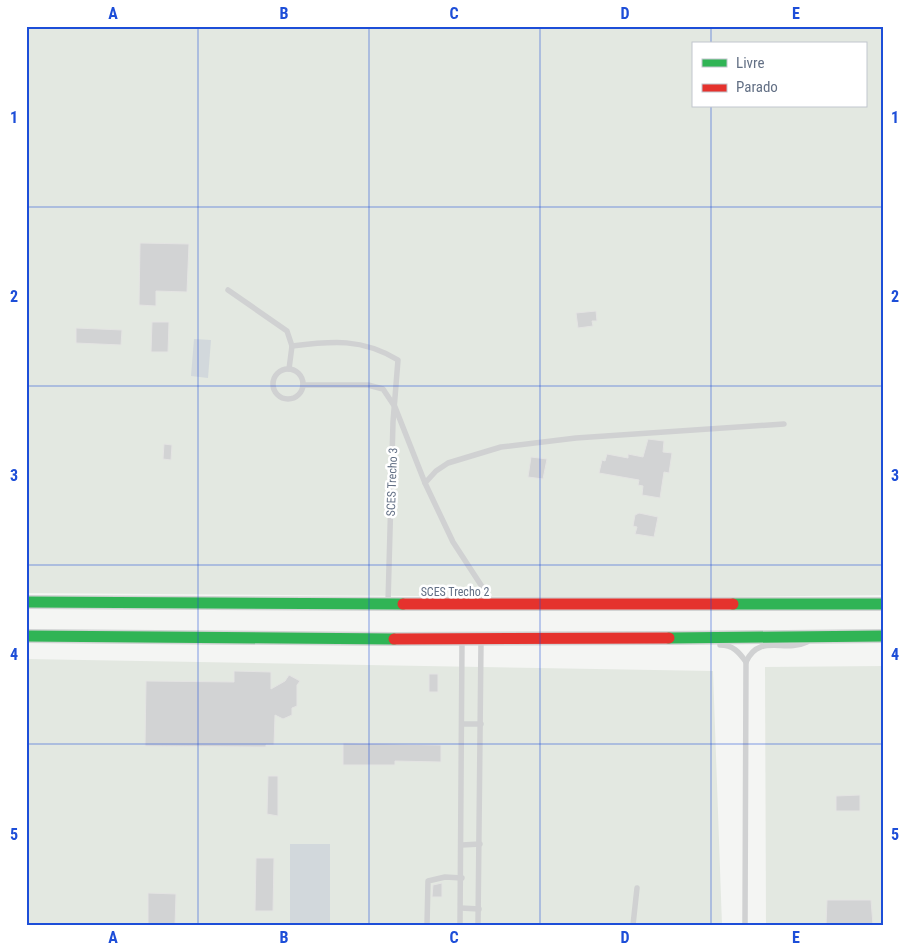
<svg xmlns="http://www.w3.org/2000/svg" width="909" height="951" viewBox="0 0 909 951" font-family="'Roboto Condensed',sans-serif">
  <style>
    .green { fill: #e3e8e1; fill-rule: evenodd }
    .water { fill: #d2d8dc }
    .building { fill: #d2d3d4; stroke: #e4e4e3 }
    .lines { fill: none; stroke-linecap: round; stroke-linejoin: round }
    .fast-casing { stroke: #d1d3d3; stroke-width: 14 }
    .jam-casing { stroke: #d1d3d3; stroke-width: 14 }
    .lane { stroke: #d0d1d2; stroke-width: 5.5 }
    .fast { stroke: #30b455; stroke-width: 11 }
    .jam { stroke: #e5322d; stroke-width: 11 }
    .grid { fill: none; stroke: #1d4ed8; stroke-width: 1; stroke-opacity: 0.55 }
    .labels { text-anchor: middle; stroke-width: 5; stroke-linejoin: round; paint-order: stroke }
    .street-label { font-size: 12px; fill: #637085; stroke: #fff }
    .neatline { fill: none; stroke: #1d4ed8; stroke-width: 2 }
    .grid-label { font-size: 16px; text-anchor: middle; font-weight: bold; fill: #1d4ed8 }
  </style>
  <rect width="100%" height="100%" fill="#f4f5f3"/>
  <g class="green">
    <path d="M26 26H883V595L655 598 26 593ZM693 44H865V106H693Z"/>
    <polygon points="26,659 713,671 722,925 26,925"/>
    <polygon points="883,666 883,925 766,925 765,667"/>
  </g>
  <g class="water">
    <polygon points="194,339 211,340 208,378 191,376"/>
    <rect x="290" y="844" width="40" height="81"/>
  </g>
  <g class="building">
    <polygon points="140,243 189,244 187,292 156,291 156,306 139,305"/>
    <polygon points="596,311 597,321 592,321 593,326 578,328 576,313"/>
    <polygon points="152,322 169,322 168,352 151,352"/>
    <polygon points="76,328 122,330 121,345 76,343"/>
    <polygon points="648,439 664,441 663,452 672,453 669,473 664,472 660,498 642,495 643,486 638,485 639,480 599,473 602,460 605,461 607,454 628,458 628,454 643,457"/>
    <polygon points="164,444 172,445 171,460 163,459"/>
    <polygon points="531,457 547,459 543,479 528,477"/>
    <polygon points="639,513 658,517 654,537 635,534 637,527 633,526 635,515"/>
    <polygon points="234,671 271,672 271,689 285,681 289,675 300,681 297,685 297,706 292,708 292,715 283,719 275,715 274,745 266,745 266,747 145,746 146,681 234,682"/>
    <rect x="429" y="674" width="9" height="18"/>
    <polygon points="343,743 441,745 441,762 395,761 395,765 343,765"/>
    <polygon points="268,776 278,776 278,816 267,814"/>
    <polygon points="860,795 860,811 836,811 836,796"/>
    <polygon points="256,858 274,858 273,911 255,911"/>
    <polygon points="442,883 442,897 432,897 433,885"/>
    <polygon points="148,893 176,894 175,925 148,925"/>
    <polygon points="827,900 871,900 873,925 826,925"/>
  </g>
  <g class="lines">
    <defs>
      <g id="fast">
        <polyline points="26,602 403,604"/>
        <polyline points="733,604 883,604"/>
        <polyline points="26,636 394,639"/>
        <polyline points="669,638 883,636"/>
      </g>
      <g id="jam">
        <polyline points="403,604 733,604"/>
        <polyline points="394,639 669,638"/>
      </g>
    </defs>
    <use href="#fast" class="fast-casing"/>
    <use href="#jam" class="jam-casing"/>
    <g class="lane">
      <polyline points="228,290 287,331 292,346 289,369"/>
      <path d="M292 346C332 341 362 338 398 360L393 422 388 603"/>
      <circle cx="288" cy="384" r="15"/>
      <polyline points="303,385 368,385 383,389 395,407 425,483"/>
      <polyline points="492,602 453,542 425,483 436,471 448,463 501,447 576,438 784,424"/>
      <path d="M720 645C733 645 739 652 746 662"/>
      <polyline points="462,724 481,724"/>
      <polyline points="462,845 480,844"/>
      <polyline points="461,908 479,909"/>
      <polyline points="427,925 428,881 445,877 462,878"/>
      <polyline points="460,925 462,641"/>
      <polyline points="478,925 481,642"/>
      <polyline points="633,925 637,888"/>
      <path d="M745 925 746 662C759 633 784 653 807 642"/>
    </g>
    <use href="#fast" class="fast"/>
    <use href="#jam" class="jam"/>
  </g>
  <path class="grid" d="M198 26V925M369 26V925M540 26V925M711 26V44M711 106V925M26 207H883M26 386H883M26 565H883M26 744H883"/>
  <g class="labels">
    <g class="street-label">
      <text transform="translate(392 482) rotate(-88)" y="4">SCES Trecho 3</text>
      <text x="455" y="596">SCES Trecho 2</text>
    </g>
  </g>
  <rect width="909" height="951" fill="none" stroke="#ffffff" stroke-width="55"/>
  <rect x="692" y="42" width="175" height="65" fill="#ffffff" stroke="#c1c6ce"/>
  <rect x="702" y="59" width="25" height="8" fill="#30b455" stroke="#c1c6ce"/>
  <text x="736" y="68" font-size="15" fill="#637085">Livre</text>
  <rect x="702" y="84" width="25" height="8" fill="#e5322d" stroke="#c1c6ce"/>
  <text x="736" y="92" font-size="15" fill="#637085">Parado</text>
  <rect x="28" y="28" width="854" height="896" class="neatline"/>
  <g class="grid-label">
    <text x="113" y="19">A</text>
    <text x="284" y="19">B</text>
    <text x="454" y="19">C</text>
    <text x="625" y="19">D</text>
    <text x="796" y="19">E</text>
    <text x="14" y="123">1</text>
    <text x="895" y="123">1</text>
    <text x="14" y="302">2</text>
    <text x="895" y="302">2</text>
    <text x="14" y="481">3</text>
    <text x="895" y="481">3</text>
    <text x="14" y="660">4</text>
    <text x="895" y="660">4</text>
    <text x="14" y="840">5</text>
    <text x="895" y="840">5</text>
    <text x="113" y="943">A</text>
    <text x="284" y="943">B</text>
    <text x="454" y="943">C</text>
    <text x="625" y="943">D</text>
    <text x="796" y="943">E</text>
  </g>
</svg>
